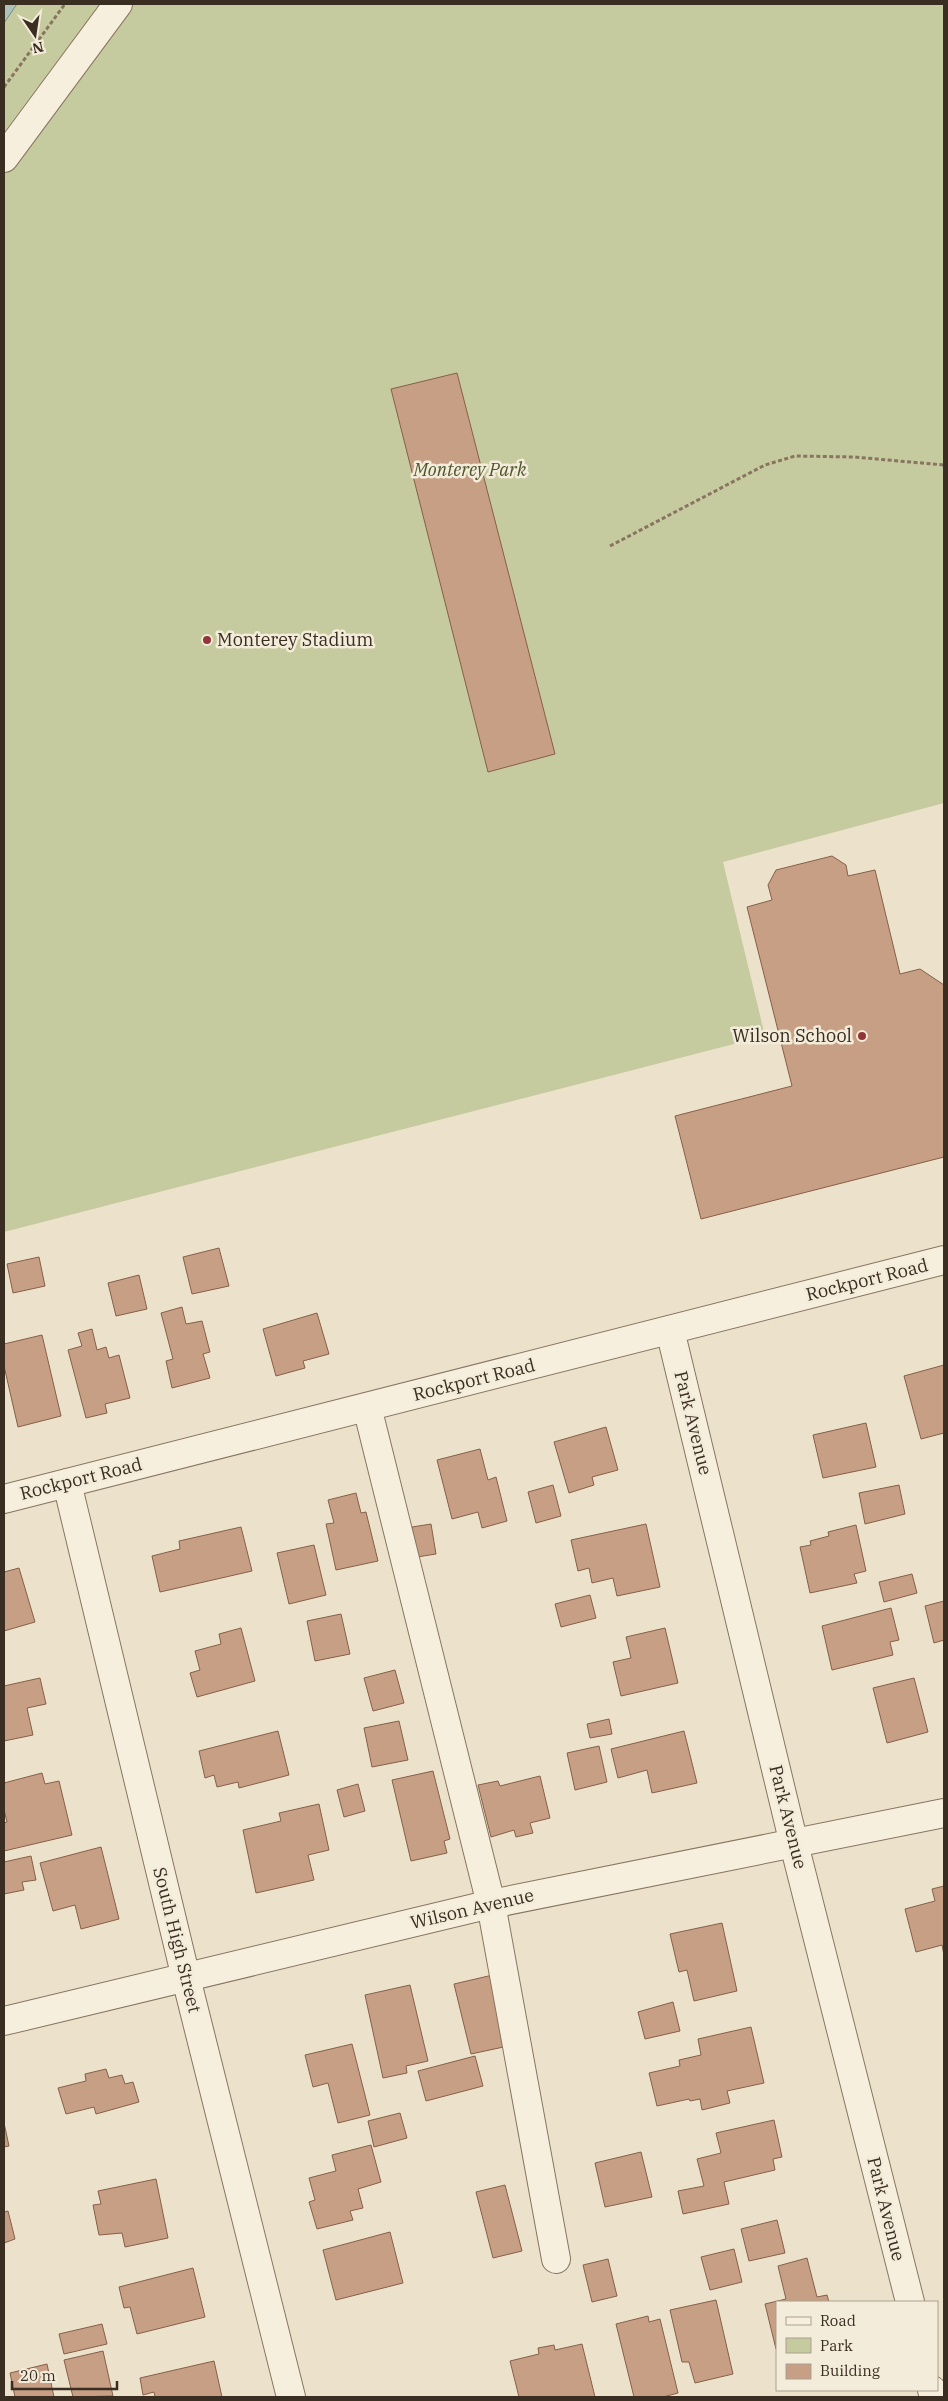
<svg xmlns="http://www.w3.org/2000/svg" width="948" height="2401" viewBox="0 0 948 2401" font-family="'IBM Plex Serif',serif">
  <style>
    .green { fill: #c6ca9f }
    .water { fill: #abc1ba; stroke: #728f88 }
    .building { fill: #c79f84; stroke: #865f48 }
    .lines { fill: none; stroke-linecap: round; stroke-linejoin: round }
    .minor-casing { stroke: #887560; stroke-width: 30 }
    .path { stroke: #887560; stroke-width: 3; stroke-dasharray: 4 2.5; stroke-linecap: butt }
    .minor { stroke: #f7efde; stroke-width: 28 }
    .poi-dot { fill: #933436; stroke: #f4ecda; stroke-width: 2 }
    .labels { text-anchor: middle; stroke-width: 5; stroke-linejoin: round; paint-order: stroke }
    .park-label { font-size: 18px; font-style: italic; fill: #4b552a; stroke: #f4ecda }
    .poi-label { font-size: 18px; fill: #3a2d22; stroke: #f4ecda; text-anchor: start }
    .street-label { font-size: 18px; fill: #3a2d22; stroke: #f4ecda }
  </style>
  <rect width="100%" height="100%" fill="#ece2cb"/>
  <polygon class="green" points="17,4 944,4 944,803 723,862 765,1036 4,1232 4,23"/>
  <polygon class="water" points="4,4 17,4 4,23"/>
  <g class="building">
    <polygon points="457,373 555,754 488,772 391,389"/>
    <polygon points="832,856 846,865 848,876 875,870 900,974 920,969 944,985 944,1157 701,1219 675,1116 792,1086 747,907 772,900 768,885 776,870"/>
    <polygon points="219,1248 229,1286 192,1294 183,1257"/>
    <polygon points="39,1257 45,1286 13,1293 7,1264"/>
    <polygon points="139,1275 147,1309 116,1316 108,1283"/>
    <polygon points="182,1307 186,1324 202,1321 210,1352 203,1354 210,1378 172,1388 166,1361 173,1359 161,1313"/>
    <polygon points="317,1313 329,1354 303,1361 305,1368 276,1376 263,1329"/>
    <polygon points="92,1329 97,1350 106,1347 109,1358 119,1355 130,1398 105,1404 107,1413 86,1418 68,1350 82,1346 78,1333"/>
    <polygon points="42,1335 61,1416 18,1427 4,1366 4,1344"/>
    <polygon points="944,1365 944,1433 921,1439 904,1376"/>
    <polygon points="866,1423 876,1467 823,1478 813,1435"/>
    <polygon points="606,1427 618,1470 592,1477 594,1485 569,1493 554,1442"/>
    <polygon points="480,1449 488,1480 496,1477 507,1521 482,1528 478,1512 452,1519 437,1460"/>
    <polygon points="553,1485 561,1516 536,1523 528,1492"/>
    <polygon points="899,1485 905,1514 865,1524 859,1493"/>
    <polygon points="356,1493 361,1513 366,1512 378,1561 336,1570 326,1524 334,1523 328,1500"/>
    <polygon points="431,1524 436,1554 417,1557 412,1527"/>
    <polygon points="646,1524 660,1587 617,1596 613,1578 592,1583 589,1568 578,1571 571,1540"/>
    <polygon points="856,1525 866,1571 854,1574 857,1583 810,1593 800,1547 811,1545 810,1541 829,1536 828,1532"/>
    <polygon points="241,1527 252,1571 160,1592 152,1556 180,1549 179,1541"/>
    <polygon points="314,1545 326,1595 289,1604 277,1553"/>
    <polygon points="19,1568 35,1622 4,1631 4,1572"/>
    <polygon points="912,1574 917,1593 884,1602 879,1582"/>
    <polygon points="590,1595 596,1618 561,1627 555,1604"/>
    <polygon points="944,1601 944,1640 934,1643 925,1606"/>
    <polygon points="891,1608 899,1640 890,1642 893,1655 832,1670 822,1626"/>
    <polygon points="341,1614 350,1654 315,1661 307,1621"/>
    <polygon points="241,1628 255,1681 197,1697 190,1673 200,1670 195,1651 221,1644 219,1634"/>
    <polygon points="665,1628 678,1683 621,1696 613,1662 631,1658 626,1637"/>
    <polygon points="395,1670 404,1703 373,1711 364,1678"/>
    <polygon points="40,1678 46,1704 27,1708 33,1735 4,1741 4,1686"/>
    <polygon points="914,1678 928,1732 887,1743 873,1688"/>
    <polygon points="609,1719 612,1734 590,1738 587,1724"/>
    <polygon points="399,1721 408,1760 372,1767 364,1728"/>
    <polygon points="278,1731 289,1775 239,1788 238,1782 217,1787 214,1775 205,1778 199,1751"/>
    <polygon points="684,1731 697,1783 652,1793 647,1770 618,1778 611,1749"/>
    <polygon points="599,1746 607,1782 575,1790 567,1753"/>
    <polygon points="433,1771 450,1839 444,1841 447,1853 411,1861 392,1780"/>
    <polygon points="42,1773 45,1784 59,1781 72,1835 4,1851 4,1823 7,1822 4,1810 4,1783"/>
    <polygon points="540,1776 550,1818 530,1823 533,1833 516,1837 514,1830 491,1837 478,1785 498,1781 500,1786"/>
    <polygon points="358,1784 365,1811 344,1817 337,1790"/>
    <polygon points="319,1804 329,1850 308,1855 314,1880 256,1893 243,1830 281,1821 279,1813"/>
    <polygon points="101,1847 119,1919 81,1929 75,1905 53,1911 40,1863"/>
    <polygon points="31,1856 36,1880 22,1882 24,1890 4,1894 4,1862"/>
    <polygon points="944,1886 944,1955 942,1945 916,1952 905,1909 935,1901 932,1889"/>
    <polygon points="722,1923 737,1991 694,2001 687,1970 679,1972 670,1934"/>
    <polygon points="497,1974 513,2045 471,2054 454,1984"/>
    <polygon points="410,1985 428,2061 406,2066 407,2073 383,2078 365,1995"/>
    <polygon points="673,2002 680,2031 645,2039 638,2012"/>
    <polygon points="751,2027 764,2083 727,2091 730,2103 702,2110 700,2099 690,2101 689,2099 657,2106 649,2073 680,2066 679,2060 701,2055 698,2039"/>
    <polygon points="352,2044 370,2115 338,2123 328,2083 313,2087 305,2055"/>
    <polygon points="475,2056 483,2086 426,2101 418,2071"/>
    <polygon points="106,2069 109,2078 122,2075 125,2084 133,2082 139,2102 96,2114 94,2107 66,2114 58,2088 86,2081 85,2074"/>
    <polygon points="400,2113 407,2138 374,2147 368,2121"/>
    <polygon points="774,2120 782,2157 773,2159 775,2170 724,2182 729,2204 683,2214 678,2191 704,2186 697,2159 721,2153 716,2133"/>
    <polygon points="4,2123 9,2146 4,2147"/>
    <polygon points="371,2145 381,2182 358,2189 363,2208 350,2211 353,2220 317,2229 309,2202 315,2200 309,2178 336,2171 332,2155"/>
    <polygon points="641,2152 652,2197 605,2207 595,2163"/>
    <polygon points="156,2179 168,2238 125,2247 122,2233 99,2235 93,2205 101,2204 98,2191"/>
    <polygon points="505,2185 522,2251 493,2258 476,2192"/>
    <polygon points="8,2211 15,2239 4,2243 4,2212"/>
    <polygon points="777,2220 785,2253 749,2261 741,2229"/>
    <polygon points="390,2232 403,2283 336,2300 323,2250"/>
    <polygon points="734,2249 742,2282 710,2290 701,2257"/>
    <polygon points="807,2258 817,2297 827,2295 829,2302 777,2302 776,2349 765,2304 786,2299 778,2266"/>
    <polygon points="608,2259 617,2296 592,2302 583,2265"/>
    <polygon points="193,2268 205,2317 137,2334 130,2307 124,2308 119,2287"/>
    <polygon points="716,2300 733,2374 695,2383 689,2362 682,2362 670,2310"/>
    <polygon points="648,2316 649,2322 660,2319 678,2393 663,2397 634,2397 616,2324"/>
    <polygon points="102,2324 107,2344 64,2354 59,2334"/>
    <polygon points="582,2344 595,2397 519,2397 510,2361 539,2354 538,2348 554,2345 555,2350"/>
    <polygon points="103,2351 113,2396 73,2397 64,2360"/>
    <polygon points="214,2361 222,2397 155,2397 154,2392 143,2395 140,2378"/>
    <polygon points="47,2364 54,2397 15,2397 10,2373"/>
  </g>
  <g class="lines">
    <defs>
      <g id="minor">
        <polyline points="4,158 118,4"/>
        <polyline points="670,1330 794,1844 910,2302"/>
        <polyline points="367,1407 491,1904 556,2259"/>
        <polyline points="67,1483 186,1978 291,2397"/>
        <polyline points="4,1499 944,1260"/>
        <polyline points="4,2021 491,1904 944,1813"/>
        <polyline points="932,2390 934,2397"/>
      </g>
    </defs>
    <use href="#minor" class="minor-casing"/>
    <g class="path">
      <polyline points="4,87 65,4"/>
      <polyline points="610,546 765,465 795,456 854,457 944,465"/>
    </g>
    <use href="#minor" class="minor"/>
  </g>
  <g class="poi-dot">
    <circle cx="207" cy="640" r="5"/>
    <circle cx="862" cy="1036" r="5"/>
  </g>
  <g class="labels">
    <g class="park-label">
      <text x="470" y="476">Monterey Park</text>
    </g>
    <g class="poi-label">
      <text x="217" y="646">Monterey Stadium</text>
      <text x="852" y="1042" text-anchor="end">Wilson School</text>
    </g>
    <g class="street-label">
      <text transform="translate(867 1280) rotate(-14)" y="6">Rockport Road</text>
      <text transform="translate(474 1380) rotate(-14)" y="6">Rockport Road</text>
      <text transform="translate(693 1423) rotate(76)" y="6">Park Avenue</text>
      <text transform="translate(81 1479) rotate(-14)" y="6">Rockport Road</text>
      <text transform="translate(788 1817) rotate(76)" y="6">Park Avenue</text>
      <text transform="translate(472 1909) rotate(-13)" y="6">Wilson Avenue</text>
      <text transform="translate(177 1940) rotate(76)" y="6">South High Street</text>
      <text transform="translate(886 2209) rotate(76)" y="6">Park Avenue</text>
    </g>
  </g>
  <rect width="948" height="2401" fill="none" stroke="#3a2d22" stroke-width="10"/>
  <rect x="776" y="2301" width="162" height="90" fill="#f4ecda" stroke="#aaa090"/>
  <rect x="786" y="2317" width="25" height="8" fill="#f7efde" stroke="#aaa090"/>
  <text x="820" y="2326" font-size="15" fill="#3a2d22">Road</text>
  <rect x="786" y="2338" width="25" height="15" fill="#c6ca9f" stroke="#aaa090"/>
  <text x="820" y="2351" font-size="15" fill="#3a2d22">Park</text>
  <rect x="786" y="2364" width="25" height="15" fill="#c79f84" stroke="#aaa090"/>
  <text x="820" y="2376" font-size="15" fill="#3a2d22">Building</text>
  <g transform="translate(35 35) rotate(167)" stroke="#f4ecda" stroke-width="4" paint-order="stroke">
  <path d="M0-4L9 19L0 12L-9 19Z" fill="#3a2d22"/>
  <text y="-8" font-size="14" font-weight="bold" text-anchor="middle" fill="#3a2d22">N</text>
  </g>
  <path d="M12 2381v8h105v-8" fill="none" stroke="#3a2d22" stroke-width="2.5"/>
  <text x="20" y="2381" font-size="15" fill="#3a2d22" stroke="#f4ecda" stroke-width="4" paint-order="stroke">20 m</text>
</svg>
